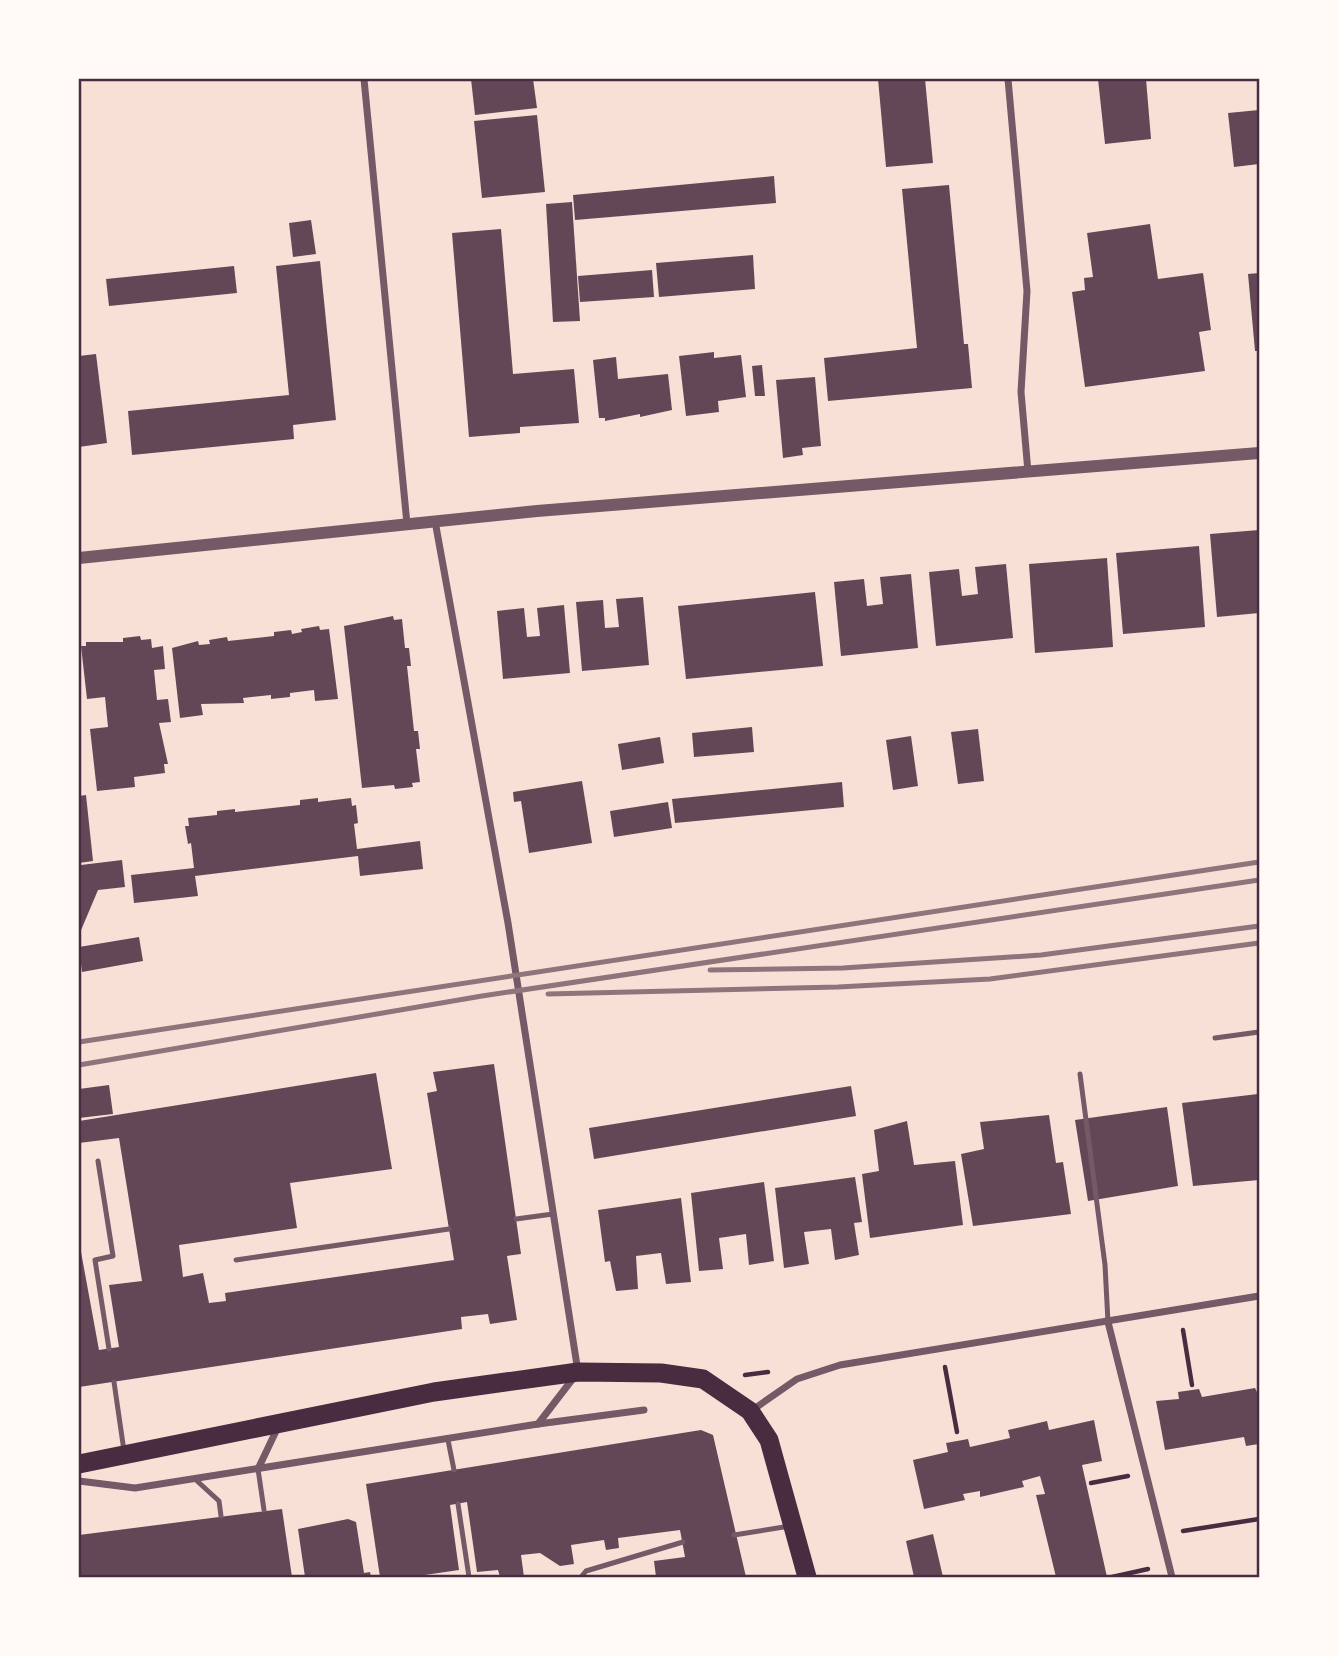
<svg xmlns="http://www.w3.org/2000/svg" width="1338" height="1656" viewBox="0 0 1338 1656" font-family="'Source Sans 3',sans-serif">
  <style>
    .building { fill: #644757 }
    .lines { fill: none; stroke-linecap: round; stroke-linejoin: round }
    .path { stroke: #4a2c40; stroke-width: 4.5 }
    .service { stroke: #755966; stroke-width: 5 }
    .minor { stroke: #755966; stroke-width: 7 }
    .tertiary { stroke: #755966; stroke-width: 12 }
    .trunk { stroke: #4a2c40; stroke-width: 19 }
    .rail { stroke: #8f747c; stroke-width: 5 }
    .neatline { fill: none; stroke: #4a2c40; stroke-width: 2.5 }
  </style>
  <rect width="100%" height="100%" fill="#f7e1d7"/>
  <g class="building">
    <polygon points="471,79 533,79 537,108 475,115"/>
    <polygon points="878,79 925,79 933,163 886,167"/>
    <polygon points="1098,79 1146,79 1151,139 1105,144"/>
    <polygon points="1259,110 1259,164 1234,167 1228,113"/>
    <polygon points="537,115 545,192 482,198 474,121"/>
    <polygon points="774,176 776,203 575,220 573,195"/>
    <polygon points="949,185 964,344 968,344 972,388 828,401 824,358 917,348 902,189"/>
    <polygon points="572,202 580,321 553,322 546,204"/>
    <polygon points="311,220 316,254 293,257 289,223"/>
    <polygon points="1150,224 1158,279 1203,273 1211,330 1199,332 1205,371 1085,387 1072,292 1085,290 1084,278 1093,277 1087,233"/>
    <polygon points="501,229 513,374 574,369 579,423 520,427 520,433 469,437 452,233"/>
    <polygon points="753,255 755,289 659,297 656,263"/>
    <polygon points="320,261 336,420 293,425 294,439 132,455 128,411 289,395 276,266"/>
    <polygon points="234,266 237,293 109,306 106,279"/>
    <polygon points="652,270 654,297 580,302 578,276"/>
    <polygon points="1259,273 1259,351 1255,351 1248,274"/>
    <polygon points="714,352 714,358 741,355 746,397 718,401 719,412 686,416 679,356"/>
    <polygon points="96,354 107,443 79,447 79,356"/>
    <polygon points="616,357 618,379 668,374 672,410 640,417 640,414 605,421 605,418 599,418 593,360"/>
    <polygon points="762,365 765,396 755,396 752,366"/>
    <polygon points="815,377 821,446 802,448 803,455 783,458 776,380"/>
    <polygon points="1259,530 1259,613 1217,617 1210,534"/>
    <polygon points="1199,546 1205,627 1123,634 1116,553"/>
    <polygon points="1107,558 1113,647 1035,653 1029,564"/>
    <polygon points="1006,564 1013,638 936,646 929,572 959,569 962,596 978,594 975,567"/>
    <polygon points="911,574 918,648 841,656 834,582 864,579 867,606 883,604 880,577"/>
    <polygon points="815,592 823,666 686,679 678,606"/>
    <polygon points="643,597 649,665 582,671 576,602 603,600 605,628 619,627 616,599"/>
    <polygon points="564,605 570,673 503,679 497,611 524,608 527,637 540,636 537,608"/>
    <polygon points="393,616 394,620 402,619 405,648 409,648 411,666 407,666 414,731 418,731 420,749 416,749 420,782 412,783 413,787 395,789 394,785 362,788 344,626"/>
    <polygon points="319,626 320,630 329,629 338,699 315,701 314,690 290,693 290,697 271,699 271,695 243,698 244,703 201,704 203,715 180,718 172,648 198,641 199,645 210,644 209,640 227,637 228,641 274,636 274,632 291,630 292,634 302,632 301,629"/>
    <polygon points="140,636 141,640 151,639 152,648 163,646 165,669 154,670 157,700 168,699 171,722 159,723 168,764 164,764 165,773 134,777 135,787 97,791 90,729 108,727 105,697 87,699 81,646 86,646 86,642 123,642 123,638"/>
    <polygon points="752,727 754,752 694,757 692,733"/>
    <polygon points="978,729 984,781 958,784 951,732"/>
    <polygon points="911,736 918,786 893,790 886,740"/>
    <polygon points="660,737 664,763 622,770 618,744"/>
    <polygon points="582,781 592,843 529,853 521,801 514,802 513,792"/>
    <polygon points="842,782 844,807 675,823 672,799"/>
    <polygon points="86,795 93,861 79,863 79,796"/>
    <polygon points="318,798 318,802 351,798 352,806 356,805 358,823 354,824 357,849 420,841 423,869 360,876 358,856 195,876 198,896 134,903 131,875 194,868 191,843 188,844 185,826 189,826 188,818 217,815 217,811 235,809 235,812 300,805 300,800"/>
    <polygon points="668,802 672,828 614,837 610,811"/>
    <polygon points="122,860 125,887 98,890 79,935 81,865"/>
    <polygon points="139,937 143,961 82,972 79,947"/>
    <polygon points="494,1064 521,1254 507,1256 517,1320 490,1324 488,1314 461,1317 462,1329 79,1387 79,1241 99,1350 119,1347 109,1285 142,1281 119,1138 79,1143 79,1121 376,1073 392,1169 290,1183 297,1228 179,1245 183,1277 203,1273 209,1303 226,1301 225,1293 454,1260 427,1093 437,1091 433,1072"/>
    <polygon points="109,1085 113,1114 79,1118 79,1089"/>
    <polygon points="851,1086 856,1116 594,1159 589,1128"/>
    <polygon points="1258,1094 1259,1180 1193,1186 1182,1103"/>
    <polygon points="1167,1107 1178,1186 1088,1201 1075,1120"/>
    <polygon points="1049,1115 1056,1163 1063,1162 1071,1214 973,1226 961,1154 984,1149 980,1122"/>
    <polygon points="907,1121 914,1165 955,1161 963,1225 870,1238 862,1174 879,1171 874,1130"/>
    <polygon points="855,1177 862,1222 854,1223 859,1255 835,1260 831,1229 804,1232 809,1264 784,1268 775,1188"/>
    <polygon points="764,1182 774,1261 749,1265 746,1234 719,1238 723,1269 699,1271 691,1193"/>
    <polygon points="681,1198 691,1282 666,1284 661,1253 636,1256 638,1289 616,1291 610,1261 605,1262 598,1210"/>
    <polygon points="1255,1388 1259,1396 1259,1444 1246,1446 1244,1437 1165,1450 1156,1401 1179,1399 1178,1392 1199,1389 1202,1397"/>
    <polygon points="1094,1420 1102,1461 1082,1465 1107,1577 1056,1577 1036,1495 1045,1494 1040,1476 1022,1481 1024,1487 980,1497 980,1491 963,1494 965,1500 924,1509 913,1460 948,1452 946,1443 968,1439 970,1447 1010,1438 1008,1430 1047,1421 1049,1430"/>
    <polygon points="701,1430 713,1435 746,1577 656,1577 654,1561 685,1557 680,1530 618,1538 619,1548 606,1550 604,1540 571,1545 574,1564 560,1566 540,1553 521,1555 524,1577 500,1577 498,1570 477,1572 467,1502 450,1505 459,1570 411,1577 380,1577 366,1484"/>
    <polygon points="282,1509 292,1577 79,1577 79,1535"/>
    <polygon points="348,1519 356,1522 364,1573 370,1572 371,1577 305,1577 298,1529"/>
    <polygon points="933,1534 943,1577 914,1577 906,1541"/>
  </g>
  <g class="lines">
    <g class="path">
      <polyline points="1183,1330 1192,1385"/>
      <polyline points="945,1367 957,1432"/>
      <polyline points="745,1375 768,1372"/>
      <polyline points="1091,1483 1128,1476"/>
      <polyline points="1183,1531 1259,1519"/>
      <polyline points="1112,1577 1148,1569"/>
    </g>
    <g class="service">
      <polyline points="1215,1038 1259,1032"/>
      <polyline points="1080,1074 1105,1265 1108,1322"/>
      <polyline points="98,1161 113,1256 95,1260 109,1349"/>
      <polyline points="516,1219 553,1214"/>
      <polyline points="236,1260 449,1229"/>
      <polyline points="114,1382 124,1451"/>
      <polyline points="448,1440 454,1470"/>
      <polyline points="258,1469 264,1510"/>
      <polyline points="196,1480 219,1501 221,1516"/>
      <polyline points="458,1504 469,1577"/>
      <polyline points="734,1535 790,1526"/>
      <polyline points="581,1577 586,1571 683,1542"/>
    </g>
    <g class="minor">
      <polyline points="364,79 407,524"/>
      <polyline points="1008,79 1027,291 1021,392 1028,472"/>
      <polyline points="1108,1322 1172,1577"/>
      <polyline points="751,1411 797,1379 840,1365 1259,1296"/>
      <polyline points="538,1424 644,1410"/>
      <polyline points="258,1469 277,1429"/>
      <polyline points="79,1481 135,1488 538,1424 578,1372 508,923 435,521"/>
    </g>
    <polyline class="tertiary" points="79,558 537,511 1259,453"/>
    <polyline class="trunk" points="79,1464 434,1392 578,1372 661,1373 703,1379 750,1411 769,1440 807,1577"/>
    <g class="rail">
      <polyline points="710,970 843,968 1041,955 1259,926"/>
      <polyline points="548,994 838,987 990,979 1259,943"/>
      <polyline points="79,1042 1259,862"/>
      <polyline points="79,1065 482,996 1259,880"/>
    </g>
  </g>
  <rect width="1338" height="1656" fill="none" stroke="#fffaf5" stroke-width="161"/>
  <rect x="80" y="80" width="1178" height="1496" class="neatline"/>
</svg>
